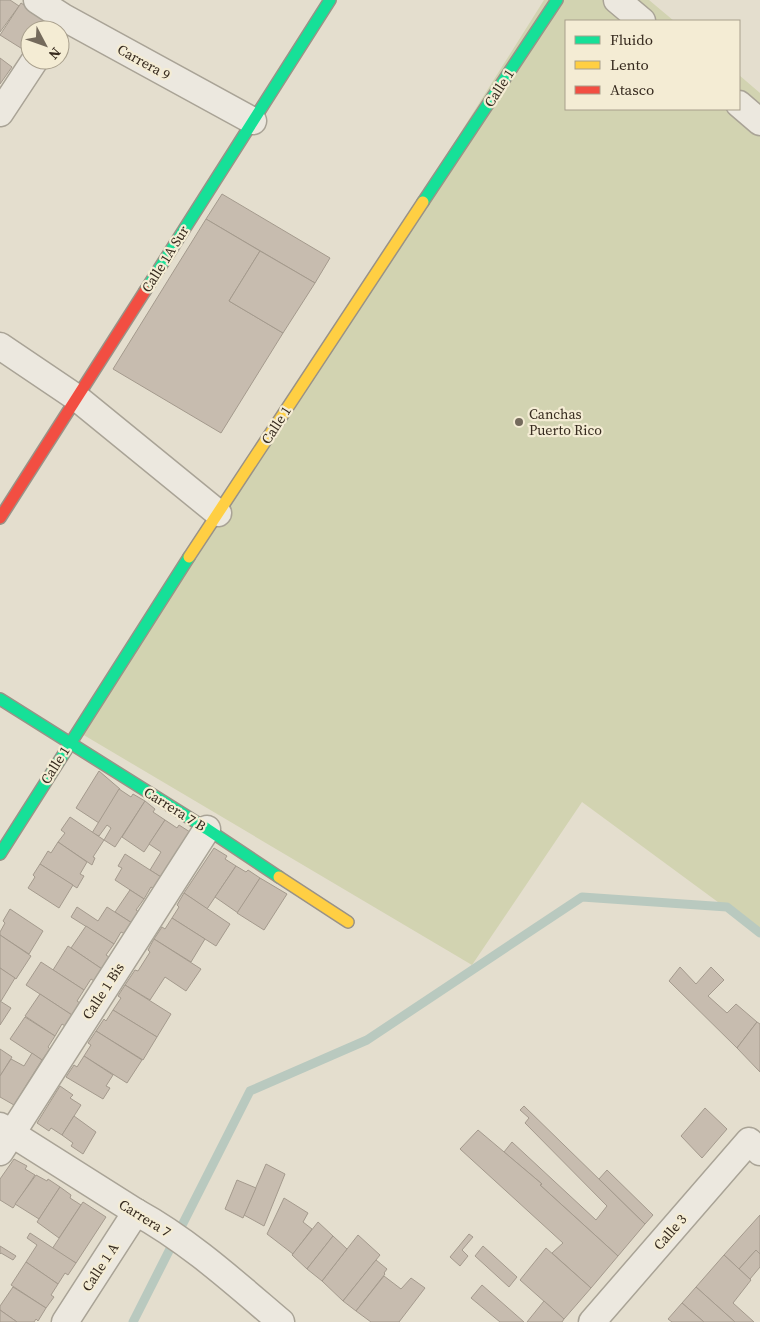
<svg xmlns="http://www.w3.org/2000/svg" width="760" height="1322" viewBox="0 0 760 1322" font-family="'Source Serif 4',serif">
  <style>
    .green { fill: #d2d3b1 }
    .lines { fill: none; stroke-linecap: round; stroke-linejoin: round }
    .stream { stroke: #b9c9bf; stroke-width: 9 }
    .building { fill: #c7bcaf; stroke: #a49a8d }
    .street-casing { stroke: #a9a396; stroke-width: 29 }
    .fast-casing { stroke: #999287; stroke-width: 14 }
    .slow-casing { stroke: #999287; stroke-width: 14 }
    .jam-casing { stroke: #999287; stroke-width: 14 }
    .street { stroke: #ece8df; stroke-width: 26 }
    .fast { stroke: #16e098; stroke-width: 11 }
    .slow { stroke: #ffcf43; stroke-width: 11 }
    .jam { stroke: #f24e42; stroke-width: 11 }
    .poi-dot { fill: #746a5c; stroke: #f4ecd4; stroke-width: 2 }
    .labels { text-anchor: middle; stroke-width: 4.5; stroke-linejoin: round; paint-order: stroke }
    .street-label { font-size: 14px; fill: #372b1f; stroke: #f4ecd4 }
    .poi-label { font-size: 14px; fill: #372b1f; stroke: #f4ecd4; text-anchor: start }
  </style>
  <rect width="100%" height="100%" fill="#e4dece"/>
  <polygon class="green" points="544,0 649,0 674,21 566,21 566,109 739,109 739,75 760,93 760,933 582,802 472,965 82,734"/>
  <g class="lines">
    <polyline class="stream" points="133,1322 250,1091 367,1040 582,897 727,907 760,933"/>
  </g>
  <g class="building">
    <polygon points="0,0 10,0 19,6 0,32"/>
    <polygon points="21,3 46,19 38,30 30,30 30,41 24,50 0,35"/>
    <polygon points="0,58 12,67 0,84"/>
    <polygon points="222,194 330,258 315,283 206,219"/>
    <polygon points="206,219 260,251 229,301 283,333 221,433 113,369"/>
    <polygon points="260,251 315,283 283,333 229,301"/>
    <polygon points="99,771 120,789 99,823 76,808"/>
    <polygon points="119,789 131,797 133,794 145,801 115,847 104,840 111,828 107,825 99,836 92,833"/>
    <polygon points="145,801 155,809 153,812 165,820 144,852 122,837"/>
    <polygon points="70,817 104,840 93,857 95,858 92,865 58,842 65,833 61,830"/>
    <polygon points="165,820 177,828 179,825 190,832 161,877 150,870 161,852 149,844"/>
    <polygon points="58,842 87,862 80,874 84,876 77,888 40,864 48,851 51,853"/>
    <polygon points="214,848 227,856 225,859 236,866 207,909 184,893"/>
    <polygon points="125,854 161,877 154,889 151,887 144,899 115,880 122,868 118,866"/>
    <polygon points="40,864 73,885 59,908 28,888 35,877 33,875"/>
    <polygon points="236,866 246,872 248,870 260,878 238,913 215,897"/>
    <polygon points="260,878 287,894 264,930 237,913"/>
    <polygon points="130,890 144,899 136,910 139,912 132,923 115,912"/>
    <polygon points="184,893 230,924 216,946 172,918 179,907 177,905"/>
    <polygon points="77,907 98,921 107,907 132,923 125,934 121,932 114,944 71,917"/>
    <polygon points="10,909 43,931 29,954 0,935 0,932 5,923 3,921"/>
    <polygon points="172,918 205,939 191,962 154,939 162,927 165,929"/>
    <polygon points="86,926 114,944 106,955 109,957 102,969 71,948"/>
    <polygon points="0,935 31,956 16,979 0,968"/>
    <polygon points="154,939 201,969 186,991 165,977 150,1000 125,985 135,970 138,971 150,952 148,950"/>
    <polygon points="68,946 102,969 94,981 91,979 84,990 53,970"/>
    <polygon points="41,962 84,990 77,1001 80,1003 72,1015 26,985"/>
    <polygon points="680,967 696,984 711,967 724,980 708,996 727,1013 736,1004 757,1022 737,1048 669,981"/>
    <polygon points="0,968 15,978 1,1001 0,1001"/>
    <polygon points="125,985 171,1014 157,1037 113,1010 121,998 118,996"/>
    <polygon points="40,994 72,1015 65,1026 62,1024 55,1036 25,1016"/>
    <polygon points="0,1001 11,1008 0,1025"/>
    <polygon points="113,1010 157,1037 143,1060 96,1031 104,1019 106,1021"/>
    <polygon points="25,1017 55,1036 48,1047 50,1049 42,1060 10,1039"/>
    <polygon points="757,1022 760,1024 760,1072 737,1048"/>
    <polygon points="96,1031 142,1060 127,1083 84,1056 91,1045 88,1043"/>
    <polygon points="0,1049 12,1057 0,1076"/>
    <polygon points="32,1053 42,1060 14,1105 0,1097 0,1076 11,1059 24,1066"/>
    <polygon points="84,1056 113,1075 106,1086 110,1088 103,1099 66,1077 74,1065 77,1067"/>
    <polygon points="60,1086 73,1095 70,1098 81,1105 62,1135 51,1128 49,1131 37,1123"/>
    <polygon points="524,1106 645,1224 618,1256 540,1185 542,1184 504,1152 512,1142 596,1220 607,1206 525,1123 529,1118 520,1110"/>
    <polygon points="705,1108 727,1129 702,1158 681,1136"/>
    <polygon points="74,1116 96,1132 83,1154 71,1146 73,1143 62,1135"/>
    <polygon points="478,1130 542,1184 540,1185 618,1256 591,1288 552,1253 563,1243 460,1149"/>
    <polygon points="14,1159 27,1166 25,1169 35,1175 13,1208 0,1200 0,1179"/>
    <polygon points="266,1164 285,1174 264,1226 244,1215"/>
    <polygon points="607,1170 653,1215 645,1224 599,1179"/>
    <polygon points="36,1175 47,1181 48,1179 60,1187 39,1219 15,1204"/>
    <polygon points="237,1180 256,1188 243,1218 225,1209"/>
    <polygon points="60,1187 71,1195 70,1198 81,1205 59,1238 37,1222"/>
    <polygon points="284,1198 308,1213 303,1222 312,1229 293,1254 267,1234"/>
    <polygon points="83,1202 106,1217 76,1263 52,1249"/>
    <polygon points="760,1215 760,1254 756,1250 739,1269 724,1255"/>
    <polygon points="318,1222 333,1236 307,1269 292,1255"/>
    <polygon points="30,1233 76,1263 68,1275 65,1273 58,1284 26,1262 37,1245 27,1238"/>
    <polygon points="469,1234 473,1237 462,1250 468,1256 460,1266 450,1257"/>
    <polygon points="358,1235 380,1255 343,1301 322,1281"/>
    <polygon points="333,1236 347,1249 322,1281 307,1269"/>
    <polygon points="0,1246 16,1256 13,1260 1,1253 0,1254"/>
    <polygon points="483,1246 517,1277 509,1287 475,1256"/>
    <polygon points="546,1248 591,1288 564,1319 520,1280"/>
    <polygon points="756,1250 760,1254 760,1267 750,1279 739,1269"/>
    <polygon points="724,1255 751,1280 733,1303 754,1322 735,1322 696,1287"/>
    <polygon points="376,1260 387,1269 384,1273 385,1274 356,1311 343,1301"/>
    <polygon points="26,1262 58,1284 51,1295 54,1297 46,1308 11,1285"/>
    <polygon points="384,1276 401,1289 411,1278 425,1288 399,1322 371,1322 356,1311"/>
    <polygon points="482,1285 524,1322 500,1322 471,1298"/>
    <polygon points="13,1287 46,1308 38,1321 36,1319 34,1322 17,1322 0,1310 0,1306"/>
    <polygon points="696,1287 735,1322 704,1322 682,1303"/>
    <polygon points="544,1301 564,1319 562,1322 527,1322"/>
    <polygon points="682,1303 704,1322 672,1322 668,1319"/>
    <polygon points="0,1310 17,1322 0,1322"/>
  </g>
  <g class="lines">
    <defs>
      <g id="street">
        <polyline points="37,0 63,17 253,121"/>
        <polyline points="617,0 642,21"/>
        <polyline points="739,104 760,122"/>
        <polyline points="0,113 35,60"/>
        <polyline points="0,346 77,398 218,513"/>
        <path d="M0 1126 136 1212C189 1241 235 1283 281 1322"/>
        <polyline points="0,1152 207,829"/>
        <polyline points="65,1322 136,1212"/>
        <polyline points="592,1322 749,1141 760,1152"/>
      </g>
      <g id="fast">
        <polyline points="423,202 557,0"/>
        <polyline points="145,291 330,0"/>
        <polyline points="0,699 207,829 279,877"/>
        <polyline points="0,854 189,557"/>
      </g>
      <g id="slow">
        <polyline points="189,557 423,202"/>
        <polyline points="279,877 348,922"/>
      </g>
      <polyline id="jam" points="0,518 145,291"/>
    </defs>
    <use href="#street" class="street-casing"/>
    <use href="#fast" class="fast-casing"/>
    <use href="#slow" class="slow-casing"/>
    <use href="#jam" class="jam-casing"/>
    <use href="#street" class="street"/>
    <use href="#fast" class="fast"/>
    <use href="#slow" class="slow"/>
    <use href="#jam" class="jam"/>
  </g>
  <circle class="poi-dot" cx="519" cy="422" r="5"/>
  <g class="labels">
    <g class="street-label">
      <text transform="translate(144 62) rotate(29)" y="5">Carrera 9</text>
      <text transform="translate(499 88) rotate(-57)" y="5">Calle 1</text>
      <text transform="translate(165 259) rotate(-58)" y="5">Calle 1A Sur</text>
      <text transform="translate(276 425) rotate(-57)" y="5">Calle 1</text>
      <text transform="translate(55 765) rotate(-58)" y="5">Calle 1</text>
      <text transform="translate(175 809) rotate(32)" y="5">Carrera 7 B</text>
      <text transform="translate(103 991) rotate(-57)" y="5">Calle 1 Bis</text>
      <text transform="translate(145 1218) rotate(32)" y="5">Carrera 7</text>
      <text transform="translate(670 1232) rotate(-49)" y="5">Calle 3</text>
      <text transform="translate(100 1267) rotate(-57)" y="5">Calle 1 A</text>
    </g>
    <g class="poi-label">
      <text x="529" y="419">Canchas<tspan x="529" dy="16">Puerto Rico</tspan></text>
    </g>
  </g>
  <rect x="565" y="20" width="175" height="90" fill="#f4ecd4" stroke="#a89f8c"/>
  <rect x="575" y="36" width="25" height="8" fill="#16e098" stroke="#a89f8c"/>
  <text x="610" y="45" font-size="15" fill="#372b1f">Fluido</text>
  <rect x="575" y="61" width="25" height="8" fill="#ffcf43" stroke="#a89f8c"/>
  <text x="610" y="70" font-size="15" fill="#372b1f">Lento</text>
  <rect x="575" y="86" width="25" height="8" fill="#f24e42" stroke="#a89f8c"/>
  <text x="610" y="95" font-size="15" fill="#372b1f">Atasco</text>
  <g transform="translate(45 45) rotate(131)"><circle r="24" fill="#f4ecd4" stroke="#a89f8c"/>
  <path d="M0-4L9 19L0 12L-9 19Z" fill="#746a5c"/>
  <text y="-8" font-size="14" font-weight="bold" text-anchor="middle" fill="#372b1f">N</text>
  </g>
</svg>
